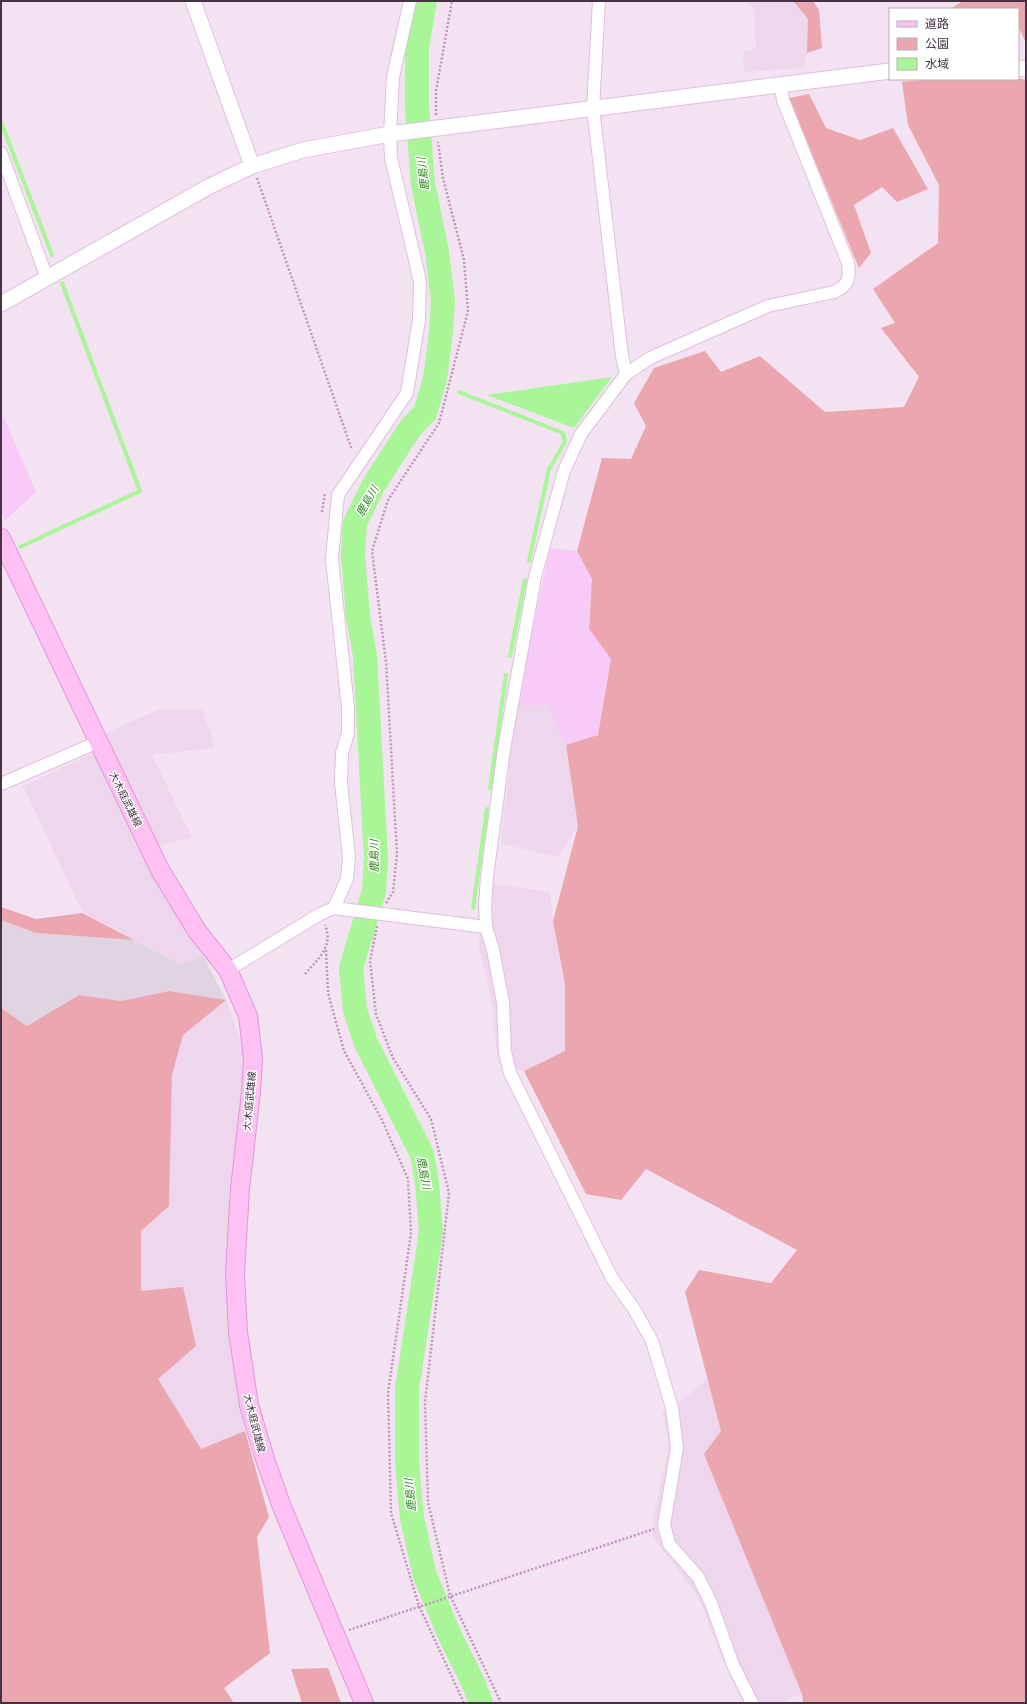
<svg xmlns="http://www.w3.org/2000/svg" width="1027" height="1704" viewBox="0 0 1027 1704" font-family="'IBM Plex Sans','Noto Sans JP',sans-serif">
  <style>
    .residential { fill: #eed6ec }
    .commercial { fill: #f7caf8 }
    .industrial { fill: #e1d4e1 }
    .green { fill: #eca6af }
    .water { fill: #a8f697 }
    .lines { fill: none; stroke-linecap: round; stroke-linejoin: round }
    .stream { stroke: #a8f697; stroke-width: 4 }
    .river { stroke: #a8f697; stroke-width: 24 }
    .minor-casing { stroke: #ddc1db; stroke-width: 14 }
    .tertiary-casing { stroke: #ddc1db; stroke-width: 17 }
    .secondary-casing { stroke: #e495d8; stroke-width: 20 }
    .path { stroke: #c294bf; stroke-width: 2.5; stroke-dasharray: 2 2; stroke-linecap: butt }
    .minor { stroke: #fff; stroke-width: 12 }
    .tertiary { stroke: #fff; stroke-width: 15 }
    .secondary { stroke: #ffc0f4; stroke-width: 18 }
    .labels { text-anchor: middle; stroke-width: 3; stroke-linejoin: round; paint-order: stroke }
    .street-label { font-size: 10px; fill: #453244; stroke: #fff }
    .water-label { font-size: 11px; font-style: italic; fill: #2e871d; stroke: #fff }
  </style>
  <rect width="100%" height="100%" fill="#f3e2f1"/>
  <g class="residential">
    <polygon points="745,1 793,1 808,19 807,53 804,68 744,72 743,52 756,48 754,10"/>
    <polygon points="516,705 548,705 566,745 578,826 558,857 501,844"/>
    <polygon points="202,709 215,748 152,755 192,838 166,843 144,859 203,956 181,964 83,913 23,786 92,754 108,732 158,710"/>
    <polygon points="494,884 550,892 553,921 565,984 565,1051 524,1071 498,1064 492,1005 478,942"/>
    <polygon points="226,1000 244,1051 227,1279 234,1359 245,1431 201,1449 157,1379 196,1346 182,1287 141,1291 141,1231 169,1206 172,1075 183,1035"/>
    <polygon points="708,1379 721,1431 705,1454 802,1694 778,1703 743,1703 724,1663 698,1596 653,1538 653,1519 669,1444 662,1412 683,1399"/>
  </g>
  <g class="commercial">
    <polygon points="1,411 36,492 5,520 1,512"/>
    <polygon points="550,548 577,551 592,578 589,629 611,659 598,735 566,745 548,705 516,705"/>
  </g>
  <polygon class="industrial" points="1,920 36,933 134,940 181,964 203,956 226,1000 169,991 121,1001 79,995 27,1026 1,1008"/>
  <g class="green">
    <polygon points="793,1 813,1 819,10 822,48 807,53 808,19"/>
    <polygon points="963,1 1026,1 1026,43 1018,26 1018,9 950,9"/>
    <polygon points="1018,78 1026,80 1026,1703 803,1703 802,1694 704,1454 721,1431 685,1292 699,1270 771,1283 797,1250 646,1169 621,1200 586,1194 524,1071 565,1051 565,984 553,921 578,826 566,745 598,735 611,659 589,629 592,579 577,551 602,458 631,459 646,426 634,403 654,368 705,351 721,372 760,356 825,412 904,407 919,377 881,328 895,323 873,289 938,243 939,185 908,125 902,82 932,79"/>
    <polygon points="809,94 826,128 860,140 893,128 928,189 897,202 882,187 854,205 871,253 859,268 789,98"/>
    <polygon points="1,907 36,919 82,913 134,940 36,933 1,920"/>
    <polygon points="169,991 226,1000 183,1035 172,1075 169,1206 141,1231 141,1291 183,1287 196,1346 158,1379 201,1449 245,1431 269,1517 257,1537 270,1653 224,1688 234,1703 1,1703 1,1008 27,1026 79,995 121,1001"/>
    <polygon points="328,1668 341,1703 302,1703 291,1669"/>
  </g>
  <polygon class="water" points="612,377 574,428 487,395"/>
  <g class="lines">
    <g class="stream">
      <polyline points="1,122 52,255"/>
      <polyline points="435,379 443,384"/>
      <polyline points="459,392 563,433 565,442 549,469 529,561"/>
      <polyline points="20,547 140,491 62,283"/>
      <polyline points="510,656 525,580"/>
      <polyline points="490,788 506,675"/>
      <polyline points="473,908 487,809"/>
    </g>
    <polyline class="river" points="425,1 417,47 417,108 423,184 437,252 443,301 441,333 435,379 425,413 411,427 398,447 373,486 355,523 353,556 358,616 365,656 376,858 374,891 351,968 355,1010 366,1043 422,1154 427,1183 431,1232 407,1389 407,1463 412,1518 425,1576 450,1636 472,1680 481,1703"/>
    <defs>
      <g id="minor">
        <polyline points="599,1 593,108 622,356 626,374"/>
        <polyline points="1,153 47,278"/>
        <polyline points="1,784 98,742"/>
        <polyline points="334,908 347,879 349,857 341,782 342,753 348,733 348,708 332,559 338,495 407,393 419,320 420,281 391,158 390,134 393,77 410,1"/>
        <polyline points="228,970 320,914 334,908 486,927"/>
        <path d="M752 1703 733 1665 711 1603 698 1577 669 1544 664 1525 677 1448 672 1408 652 1341 634 1309 612 1278 510 1073 505 1052 503 1003 493 950 486 927 485 905 487 877 504 749 535 577 564 471 581 434 626 374 650 358 768 306 834 292C849 285 850 278 848 263L783 100 780 84"/>
      </g>
      <g id="tertiary">
        <polyline points="193,1 252,166"/>
        <polyline points="1018,68 1026,69"/>
        <polyline points="1,304 208,187 252,166 303,150 390,134 890,71"/>
      </g>
      <polyline id="secondary" points="1,538 160,870 197,931 228,970 248,1016 253,1058 251,1092 240,1189 235,1274 238,1332 249,1405 265,1459 282,1507 364,1703"/>
    </defs>
    <use href="#minor" class="minor-casing"/>
    <use href="#tertiary" class="tertiary-casing"/>
    <use href="#secondary" class="secondary-casing"/>
    <g class="path">
      <polyline points="436,115 436,91 452,1"/>
      <polyline points="257,178 352,450"/>
      <polyline points="322,512 325,493"/>
      <polyline points="386,903 393,892 397,854 386,662 372,551 388,500 439,423 468,311 464,260 443,178 438,142"/>
      <polyline points="377,926 370,961 376,1014 393,1058 431,1119 449,1193 425,1402 428,1502 450,1595 501,1703"/>
      <polyline points="326,950 328,993 344,1051 382,1120 408,1179 411,1233 388,1393 391,1513 419,1606 464,1703"/>
      <path d="M305 974C318 959 334 946 325 925"/>
      <polyline points="349,1630 654,1529"/>
    </g>
    <use href="#minor" class="minor"/>
    <use href="#tertiary" class="tertiary"/>
    <use href="#secondary" class="secondary"/>
  </g>
  <g class="labels">
    <g class="street-label">
      <text transform="translate(126 799) rotate(64)" y="4">大木庭武雄線</text>
      <text transform="translate(249 1101) rotate(-85)" y="4">大木庭武雄線</text>
      <text transform="translate(255 1423) rotate(76)" y="4">大木庭武雄線</text>
    </g>
    <g class="water-label">
      <text transform="translate(423 174) rotate(-96)" y="4">鹿島川</text>
      <text transform="translate(367 501) rotate(-60)" y="4">鹿島川</text>
      <text transform="translate(374 856) rotate(-90)" y="4">鹿島川</text>
      <text transform="translate(424 1173) rotate(80)" y="4">鹿島川</text>
      <text transform="translate(410 1495) rotate(-95)" y="4">鹿島川</text>
    </g>
  </g>
  <rect width="1027" height="1704" fill="none" stroke="#453244" stroke-width="4"/>
  <rect x="889" y="8" width="130" height="72" fill="#ffffff" stroke="#b5adb4"/>
  <rect x="897" y="21" width="20" height="6" fill="#ffc0f4" stroke="#b5adb4"/>
  <text x="925" y="28" font-size="12" fill="#453244">道路</text>
  <rect x="897" y="38" width="20" height="12" fill="#eca6af" stroke="#b5adb4"/>
  <text x="925" y="48" font-size="12" fill="#453244">公園</text>
  <rect x="897" y="58" width="20" height="12" fill="#a8f697" stroke="#b5adb4"/>
  <text x="925" y="68" font-size="12" fill="#453244">水域</text>
</svg>
